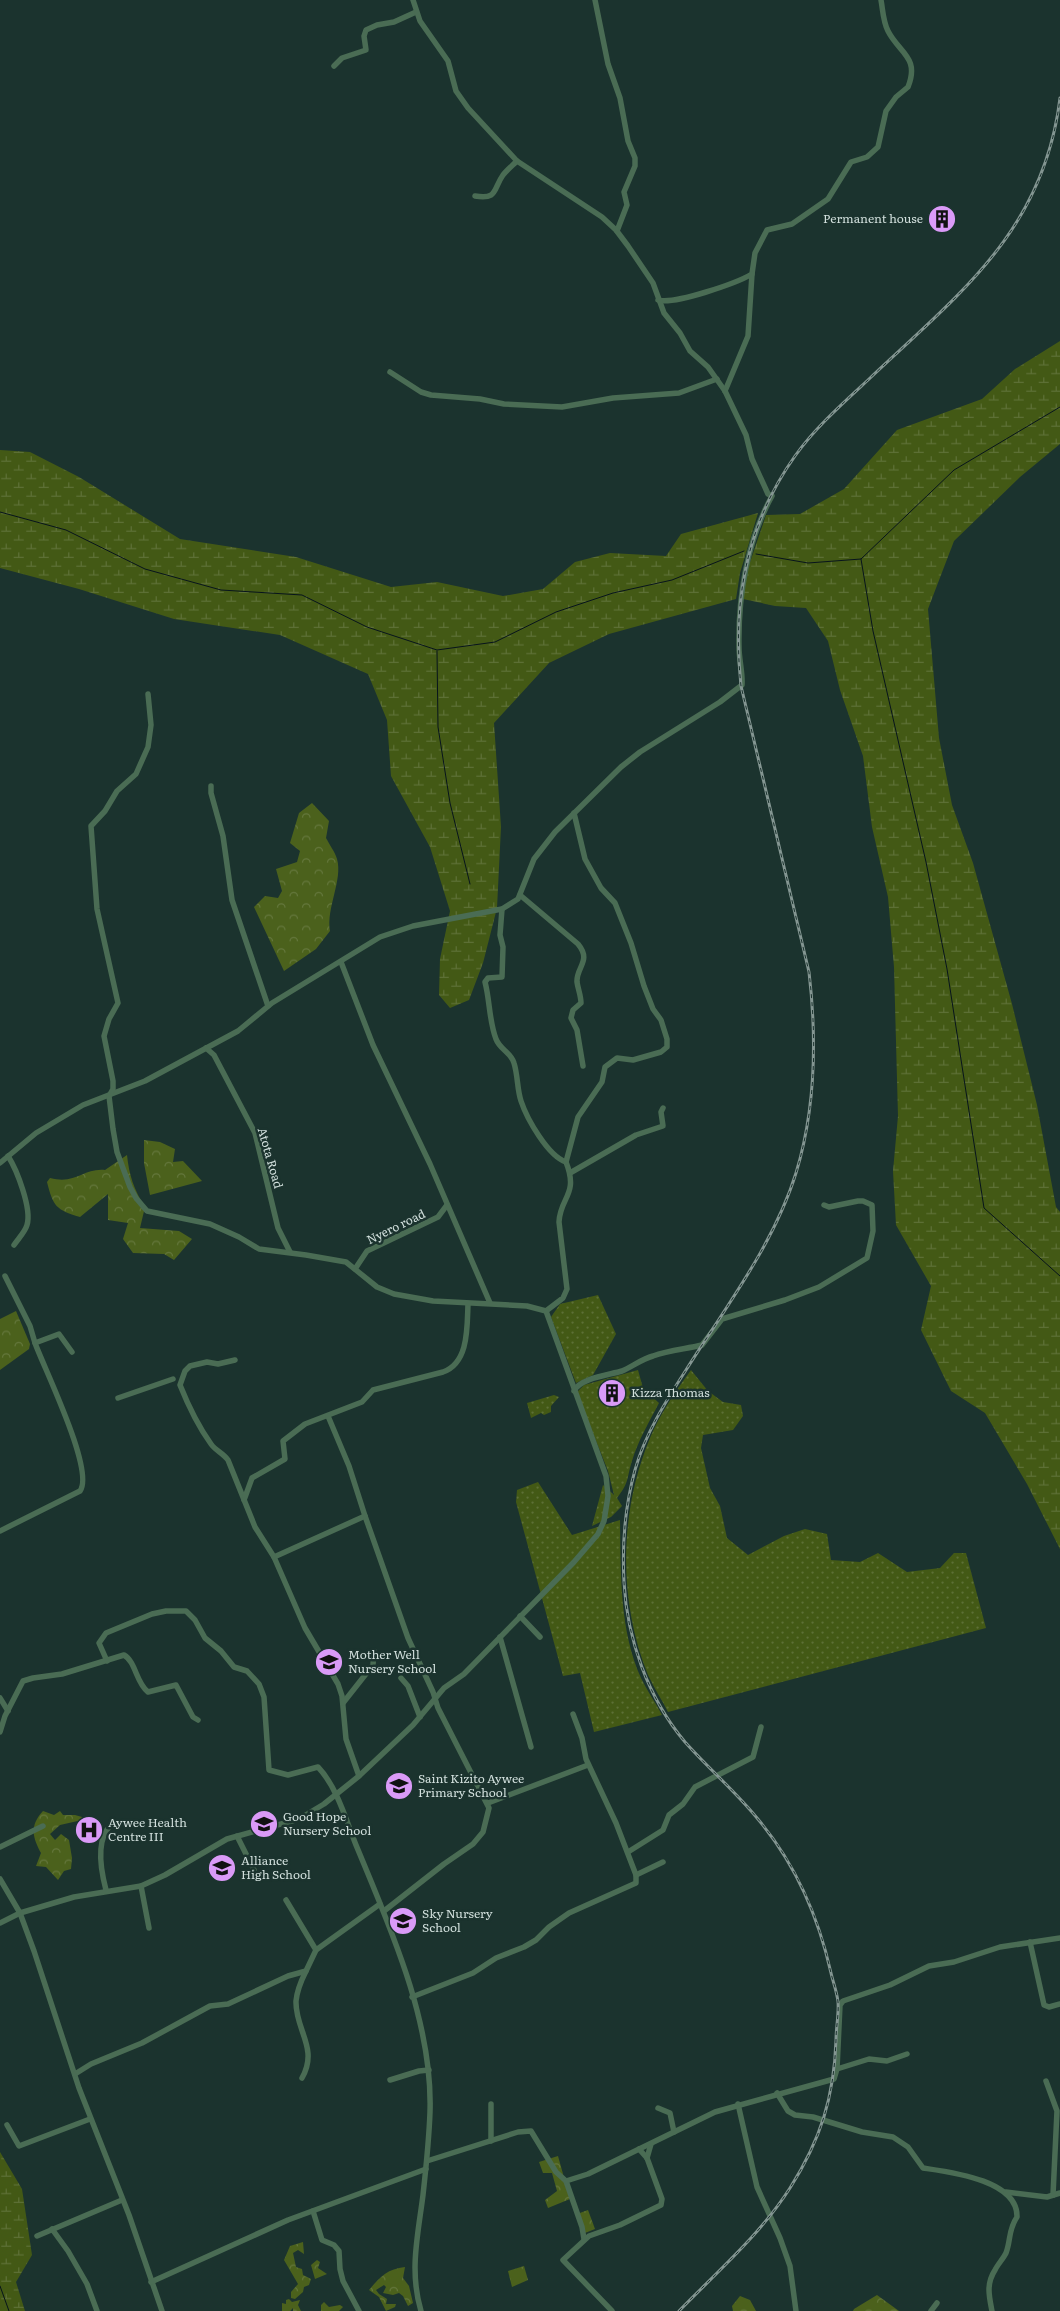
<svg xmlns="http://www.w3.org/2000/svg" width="1060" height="2311" viewBox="0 0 1060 2311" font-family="Literata,serif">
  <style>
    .grass { fill: url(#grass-dots) }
    .forest { fill: url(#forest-crowns) }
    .wetland { fill: url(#wetland-marsh) }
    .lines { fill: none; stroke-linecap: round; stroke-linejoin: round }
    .stream { stroke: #07141c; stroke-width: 1 }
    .street { stroke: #4a6c54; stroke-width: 5.5 }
    .rail-casing { stroke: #849692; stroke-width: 3 }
    .rail { stroke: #1b332e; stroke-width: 1; stroke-dasharray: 4; stroke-linecap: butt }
    .labels { text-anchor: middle; stroke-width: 5; stroke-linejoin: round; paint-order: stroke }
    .poi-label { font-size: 12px; fill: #d1dfdc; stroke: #1b332e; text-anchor: start }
    .street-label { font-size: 12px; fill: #d1dfdc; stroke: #1b332e }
  </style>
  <defs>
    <pattern id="grass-dots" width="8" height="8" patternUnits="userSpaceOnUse" patternTransform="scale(1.25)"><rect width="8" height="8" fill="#435915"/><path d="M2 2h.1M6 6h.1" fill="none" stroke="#5d7036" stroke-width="1.8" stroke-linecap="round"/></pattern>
    <pattern id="forest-crowns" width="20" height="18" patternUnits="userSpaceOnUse" patternTransform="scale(1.25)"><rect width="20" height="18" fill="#4b611c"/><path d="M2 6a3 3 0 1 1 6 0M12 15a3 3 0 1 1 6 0" fill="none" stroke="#64773c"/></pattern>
    <pattern id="wetland-marsh" width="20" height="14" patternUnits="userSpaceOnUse" patternTransform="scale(1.25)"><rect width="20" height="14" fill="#435915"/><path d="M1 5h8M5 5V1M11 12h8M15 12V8" fill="none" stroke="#5d7036"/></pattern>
  </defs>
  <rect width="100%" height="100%" fill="#1b332e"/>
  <g class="grass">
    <polygon points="598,1295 616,1334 593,1375 576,1383 551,1317 560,1304"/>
    <path d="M638 1370 643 1388 659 1403C649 1422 638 1441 632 1461 626 1480 630 1481 617 1498L622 1506 611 1517 592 1526 603 1485 614 1495 608 1471 585 1413 575 1394 584 1385Z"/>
    <path d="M691 1370 708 1391 723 1402 741 1405 743 1416 733 1430 703 1435 701 1448 710 1488 720 1506 727 1538 748 1555 784 1536 805 1529 827 1534 831 1560 860 1562 878 1553 907 1572 940 1568 954 1553H966L986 1628 668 1712C662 1700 654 1688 648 1675 618 1601 619 1512 650 1438 660 1414 675 1392 691 1370Z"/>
    <polygon points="554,1395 559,1397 551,1406 551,1412 544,1415 541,1413 531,1418 527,1403"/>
    <path d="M538 1482 572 1535 620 1520C621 1573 619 1629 641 1678 647 1691 656 1703 662 1715L594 1732 580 1673 563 1676 516 1502 517 1490Z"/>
  </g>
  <g class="forest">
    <path d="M312 803 329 821 326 838C329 844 335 852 337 859 343 880 326 908 330 931L316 949 284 971 254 907 265 896 278 898 282 891 276 869 297 862 300 851 290 843 299 813Z"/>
    <polygon points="144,1140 160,1142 175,1149 173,1162 183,1161 202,1181 150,1195 144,1163"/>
    <path d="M127 1155C129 1175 134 1190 145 1207L140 1228 179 1231 192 1239 174 1260 164 1254 133 1253 123 1239 128 1223 108 1220V1194L80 1217C56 1210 53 1206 47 1182L50 1178C76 1185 83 1168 105 1170Z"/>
    <polygon points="16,1311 30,1344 29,1349 0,1370 0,1319"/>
    <path d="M43 1811 54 1815 60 1811 63 1815H75L82 1817V1820L60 1825 50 1834 55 1840 61 1834 69 1840 72 1858 71 1869 64 1871 58 1880 46 1867 36 1866 41 1853C33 1838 29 1826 43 1811Z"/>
    <polygon points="558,2156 570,2199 548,2208 545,2200 557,2191 552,2173 543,2173 539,2162"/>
    <polygon points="588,2210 595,2229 585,2233 577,2214"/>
    <polygon points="303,2242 304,2254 298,2250 293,2253 296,2267 302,2269 303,2275 311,2279 309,2285 304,2287 303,2292 295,2299 291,2298 291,2292 298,2284 284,2260 290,2246"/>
    <polygon points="317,2260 320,2262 318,2268 327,2274 315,2279 311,2265"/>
    <polygon points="524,2266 528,2280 512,2287 508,2271"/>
    <path d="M405 2267 403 2278 409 2286 413 2303 408 2306 403 2296 399 2293 393 2295 383 2293 386 2287 384 2285 376 2290 379 2294 387 2299 386 2304H396L395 2307 386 2311 379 2297 369 2290C380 2277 387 2269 405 2267Z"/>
    <polygon points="877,2295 899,2311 853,2311 854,2309"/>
    <polygon points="740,2296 750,2300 756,2311 733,2311 732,2306"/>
    <polygon points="289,2299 292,2302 300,2300 298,2305 301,2311 293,2311 293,2308 290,2311 282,2311 282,2303 286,2304 286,2300"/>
    <polygon points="324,2302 329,2307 340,2305 343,2307 339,2311 321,2311 321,2305"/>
  </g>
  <g class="wetland">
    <polygon points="1060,341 1060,444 1020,477 954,541 928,609 939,738 952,805 973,863 1012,1004 1037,1105 1056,1207 1060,1212 1060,1549 1027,1484 985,1413 951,1391 921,1330 931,1286 896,1225 893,1171 898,1116 894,967 888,897 872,827 863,756 840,690 828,641 806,608 775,606 743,599 746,574 766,515 800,514 844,489 897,430 982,399 1015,369"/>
    <polygon points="0,450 30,452 79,477 180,539 296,557 391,587 437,582 503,596 543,589 575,562 610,553 666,556 681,534 758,513 740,573 736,599 609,634 549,663 494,723 501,827 497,908 483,963 469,1000 450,1008 439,995 440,959 450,911 430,847 391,776 387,720 368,674 280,635 174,619 79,589 0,568"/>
    <polygon points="0,2152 22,2189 32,2255 16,2282 25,2311 0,2311"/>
  </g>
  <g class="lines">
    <g class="stream">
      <polyline points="0,512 66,530 145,569 221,590 302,595 367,627 437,650 495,642 556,612 613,593 672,580 744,551"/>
      <polyline points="756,554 808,563 861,559 954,470 1060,407"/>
      <polyline points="861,559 873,631 926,862 947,969 984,1208 1060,1276"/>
      <polyline points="437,651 438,727 450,803 470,884"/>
      <polyline points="0,2286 9,2311"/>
    </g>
    <g class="street">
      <polyline points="595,0 608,64 620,98 628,141 635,158 635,166 624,192 627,205 617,231"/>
      <polyline points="334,66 342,58 366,50 364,36 366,30 377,25 394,22 416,12"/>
      <path d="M475 196C498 200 493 189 503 175 507 170 513 165 517 161"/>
      <path d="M658 300C674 305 737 283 752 274L755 253 767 230 792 224 828 199 851 162 867 157 878 147 886 111 896 97 908 87C920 57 899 53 888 31 883 21 883 11 881 0"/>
      <polyline points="390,372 421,392 431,395 480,399 504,404 562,407 613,398 679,393 717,379"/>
      <polyline points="725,391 748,336 752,274"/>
      <polyline points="211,786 211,793 223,836 232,900 268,1006"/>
      <path d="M520 895 578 944C592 961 576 967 577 982 578 989 581 996 581 1003L573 1010 571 1018 577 1030 583 1066"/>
      <path d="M502 909 500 935 503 947 502 977 488 978 485 982C490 1001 489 1021 496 1039 500 1050 511 1052 514 1063 518 1076 517 1089 521 1101 527 1119 548 1156 566 1162 579 1195 560 1197 559 1222L567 1289 563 1298 546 1311"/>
      <polyline points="341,962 373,1045 430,1164 490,1303"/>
      <polyline points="206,1048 214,1055 255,1133 278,1228 290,1252"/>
      <path d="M8 1156C17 1170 32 1209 27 1225 25 1232 18 1239 14 1245"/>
      <polyline points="566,1162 578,1117 602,1082 605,1067 617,1058 633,1060 661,1052 667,1047 667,1039 661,1020 653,1009 644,986 631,943 615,903 601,888 585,859 574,813"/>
      <path d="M0 1163 36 1133 83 1105 145 1081 238 1031 272 1003 380 937 413 926 502 909 518 899 534 859 555 832 621 767 640 752 720 702 742 685C743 673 739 660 739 647 738 596 747 541 772 496L768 494 752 459 746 435 725 391 708 367 690 351 680 333 664 313 653 283 628 246 616 230 602 217 517 161 468 108 456 91 448 61 420 21 413 0"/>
      <polyline points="570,1173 636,1135 663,1126 661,1112 663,1108"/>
      <polyline points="355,1269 367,1251 438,1217 447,1205"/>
      <polyline points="5,1276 30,1326 35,1343"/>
      <path d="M235 1360 218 1364 207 1362 190 1366 185 1371 180 1385C188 1405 198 1426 211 1444 216 1451 223 1453 228 1460L255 1527 274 1557 305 1628 338 1684 342 1696 346 1739 359 1776"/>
      <path d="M574 1391C580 1378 609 1375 622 1371 633 1366 642 1359 653 1356 669 1350 686 1349 702 1345L722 1319 785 1300 819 1287 867 1258 873 1231 872 1205 863 1201H858L829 1207 824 1205"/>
      <polyline points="118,1398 173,1379"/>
      <path d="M244 1500 252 1478 285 1459 283 1441 305 1424 362 1402 373 1390 443 1372C469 1363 467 1327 468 1304"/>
      <polyline points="365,1516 408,1638 433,1692 438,1708 489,1808 483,1832 473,1844 444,1864 384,1911"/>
      <path d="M0 1531 80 1491C95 1471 44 1368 35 1343L59 1334 72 1352"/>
      <polyline points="274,1557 365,1516 349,1466 328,1416"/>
      <polyline points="520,1616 540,1637"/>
      <polyline points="500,1637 531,1747"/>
      <path d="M107 1661 99 1643 106 1633 152 1614 166 1611H186L195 1620 205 1638 221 1651 234 1667 247 1671 259 1684 264 1697 269 1770 288 1775 318 1767C337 1787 346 1820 356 1845 390 1927 433 2022 430 2112 429 2140 426 2168 423 2195 418 2235 409 2271 421 2311"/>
      <polyline points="401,1678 408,1686 420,1717"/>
      <polyline points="0,1698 8,1711"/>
      <polyline points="343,1703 373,1665 374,1651"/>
      <path d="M0 1732 5 1716 23 1681 33 1678 62 1674 124 1655C136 1662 136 1683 148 1692L176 1685 193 1717 198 1720"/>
      <polyline points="488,1803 588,1765"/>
      <polyline points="237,1836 254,1870"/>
      <polyline points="0,1847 43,1826"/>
      <polyline points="628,1852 663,1830 669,1815 683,1804 695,1787 753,1757 761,1727"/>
      <polyline points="636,1875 663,1862"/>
      <polyline points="0,1879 20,1913 34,1951 79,2088 129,2215 162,2311"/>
      <polyline points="141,1886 149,1928"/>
      <path d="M106 1890C101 1871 95 1840 111 1825"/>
      <polyline points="286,1900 316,1950"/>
      <polyline points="0,1923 20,1913 74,1897 141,1886 165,1875 227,1839 299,1819 324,1804 359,1776 413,1725 444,1688 464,1674 574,1562 598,1534 604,1521 608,1496 606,1476 546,1311 527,1306 433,1301 394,1294 377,1287 346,1262 306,1255 259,1249 239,1237 210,1224 147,1211 136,1198 130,1187 117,1152 113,1129 109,1096 113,1089 113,1081 104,1036 109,1019 118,1003 97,909 91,826 105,811 117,791 136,774 148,747 151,725 148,694"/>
      <polyline points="1030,1942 1044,2005 1049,2007 1060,2004"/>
      <polyline points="412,1997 473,1973 496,1958 524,1947 536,1940 549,1927 569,1913 636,1883 636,1875 616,1823 586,1759 582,1738 573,1714"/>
      <polyline points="837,2069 840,2005 843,2001 890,1985 929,1966 954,1962 1000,1947 1060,1938"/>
      <polyline points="75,2074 91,2064 142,2043 210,2006 228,2004 288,1976 306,1971 316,1950 380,1904"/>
      <path d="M302 2078C319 2048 295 2030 296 2001 297 1990 301 1981 306 1971"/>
      <polyline points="390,2080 419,2071 429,2070"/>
      <polyline points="1046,2081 1057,2111 1053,2195"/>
      <path d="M777 2093 788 2111 795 2115 813 2117 862 2132 893 2137 908 2147 923 2168C950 2172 1018 2180 1017 2217 1008 2230 1011 2240 1006 2253 1003 2259 998 2264 995 2270 986 2284 989 2296 992 2311"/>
      <polyline points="738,2104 757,2187 780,2238 790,2266 796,2311"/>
      <polyline points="658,2108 670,2113 674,2132"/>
      <polyline points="7,2125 19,2146 90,2119"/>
      <polyline points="491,2141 491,2104"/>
      <polyline points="647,2158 651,2144"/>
      <polyline points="427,2161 518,2132 531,2131 556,2172 566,2181 582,2227 584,2239"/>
      <polyline points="566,2181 588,2174 715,2112 834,2079 837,2069 869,2059 887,2061 907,2054"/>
      <polyline points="1006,2192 1047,2197 1060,2193"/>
      <polyline points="313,2211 322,2240 334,2245 339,2251 340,2269 343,2281 359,2311"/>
      <polyline points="52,2229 68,2251 87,2284 97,2311"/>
      <polyline points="37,2236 122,2200"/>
      <polyline points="151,2282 288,2220 426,2169"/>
      <polyline points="612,2311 563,2260 589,2236 620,2225 661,2205 662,2199 647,2158 639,2149"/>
      <polyline points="931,2311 937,2303"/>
    </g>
    <defs>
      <path id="rail" d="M679 2311C717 2272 760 2235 790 2188 821 2139 834 2097 836 2040 836 2027 839 2014 838 2002 837 1992 833 1982 831 1973 818 1915 796 1864 757 1818 735 1791 708 1768 685 1742 648 1698 627 1639 624 1582 622 1546 625 1506 635 1470 645 1434 666 1401 686 1370 725 1308 774 1244 796 1173 816 1107 817 1040 809 972L741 686C732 603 746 525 795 456 815 428 842 404 868 380 959 294 1044 231 1060 98"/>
    </defs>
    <use href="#rail" class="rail-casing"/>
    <use href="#rail" class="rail"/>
  </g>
  <defs>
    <symbol id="building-disc" viewBox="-11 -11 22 22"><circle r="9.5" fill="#da9af7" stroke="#1b332e"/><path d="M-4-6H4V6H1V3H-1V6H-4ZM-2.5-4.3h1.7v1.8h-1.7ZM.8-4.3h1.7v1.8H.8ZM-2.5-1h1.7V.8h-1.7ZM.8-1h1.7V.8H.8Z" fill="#111"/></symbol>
    <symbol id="school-disc" viewBox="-11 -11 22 22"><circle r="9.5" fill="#da9af7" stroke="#1b332e"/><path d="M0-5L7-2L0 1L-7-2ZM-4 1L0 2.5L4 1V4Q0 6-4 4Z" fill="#111"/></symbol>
    <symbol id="hospital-disc" viewBox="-11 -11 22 22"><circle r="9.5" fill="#da9af7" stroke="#1b332e"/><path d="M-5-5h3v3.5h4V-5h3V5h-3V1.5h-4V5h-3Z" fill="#111"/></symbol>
  </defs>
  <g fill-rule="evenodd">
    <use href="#building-disc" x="926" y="203" width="32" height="32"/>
    <use href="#building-disc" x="596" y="1377" width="32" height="32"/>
    <use href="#school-disc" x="313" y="1646" width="32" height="32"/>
    <use href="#school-disc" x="383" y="1770" width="32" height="32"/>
    <use href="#school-disc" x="248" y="1808" width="32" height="32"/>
    <use href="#hospital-disc" x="73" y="1814" width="32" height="32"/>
    <use href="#school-disc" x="206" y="1852" width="32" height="32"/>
    <use href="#school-disc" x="387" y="1905" width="32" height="32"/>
  </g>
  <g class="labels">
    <g class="poi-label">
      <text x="923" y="223" text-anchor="end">Permanent house</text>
      <text x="631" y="1397">Kizza Thomas</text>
      <text x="348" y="1659">Mother Well<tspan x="348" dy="14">Nursery School</tspan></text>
      <text x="418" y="1783">Saint Kizito Aywee<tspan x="418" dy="14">Primary School</tspan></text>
      <text x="283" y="1821">Good Hope<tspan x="283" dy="14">Nursery School</tspan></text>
      <text x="108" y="1827">Aywee Health<tspan x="108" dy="14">Centre III</tspan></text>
      <text x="241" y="1865">Alliance<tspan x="241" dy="14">High School</tspan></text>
      <text x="422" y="1918">Sky Nursery<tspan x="422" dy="14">School</tspan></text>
    </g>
    <g class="street-label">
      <text transform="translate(270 1158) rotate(74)" y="4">Atota Road</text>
      <text transform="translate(396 1227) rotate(-26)" y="4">Nyero road</text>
    </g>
  </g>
</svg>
